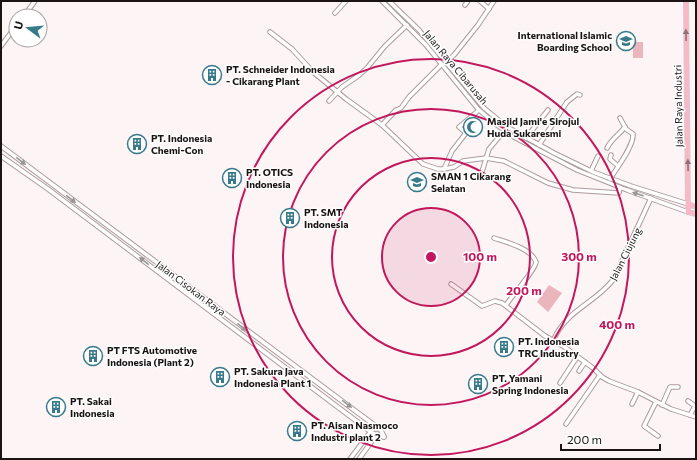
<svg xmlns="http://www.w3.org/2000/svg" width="697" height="460" viewBox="0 0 697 460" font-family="Commissioner,sans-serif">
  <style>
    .green { fill: #ebb5be }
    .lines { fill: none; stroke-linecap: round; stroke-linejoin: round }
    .minor-casing { stroke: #ae9b9e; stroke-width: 5.5 }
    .major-casing { stroke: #d1d0d0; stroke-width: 6 }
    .minor { stroke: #fff; stroke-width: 3.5 }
    .major { stroke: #fab7c5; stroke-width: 4.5 }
    .oneway { fill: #966e76 }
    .oneway2 { fill: #989596 }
    .ring { fill: none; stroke: #c2185b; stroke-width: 2 }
    .labels { text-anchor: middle; stroke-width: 3; stroke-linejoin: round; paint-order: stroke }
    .poi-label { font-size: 10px; font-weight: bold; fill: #1b1415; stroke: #fff; text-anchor: start }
    .street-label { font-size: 10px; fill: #1b1415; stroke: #fff }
    .centre { fill: #c2185b; stroke: #fff; stroke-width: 2 }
    .ring-label { font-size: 12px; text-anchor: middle; font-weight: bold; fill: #c2185b; stroke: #fff; stroke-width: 3; stroke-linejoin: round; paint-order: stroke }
  </style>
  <rect width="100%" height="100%" fill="#fcf4f5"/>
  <g class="green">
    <rect x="633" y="42" width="10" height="16"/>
    <polygon points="549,285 562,293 548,312 537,302"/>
  </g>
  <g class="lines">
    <defs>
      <g id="minor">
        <polyline points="382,1 426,45 478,109 493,122 512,136 577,170 627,190 688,212"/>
        <polyline points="389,1 419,30 484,108 507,127 554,153 593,172 631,186 688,204"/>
        <polyline points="480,1 489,9"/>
        <polyline points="465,5 468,1"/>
        <polyline points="335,13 346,1"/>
        <polyline points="24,16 35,1"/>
        <polyline points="270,32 292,49 313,72 346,99 382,125 423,164 438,169 444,169 454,167 463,161 486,158 504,161 548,183 573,190 619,193 620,188"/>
        <polyline points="1,46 16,26"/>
        <polyline points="446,62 454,55 478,25 494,1"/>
        <polyline points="329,101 342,87 358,76 367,68 385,46 407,25"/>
        <polyline points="382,125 396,110 401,108 409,97 442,64"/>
        <polyline points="526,138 548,110"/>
        <polyline points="539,145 567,102 577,94 580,95"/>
        <polyline points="1,146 346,404 381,430 384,437"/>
        <path d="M607 148C612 138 619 135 625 127"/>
        <polyline points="611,155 610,159 618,166"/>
        <polyline points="1,156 48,189 371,432 377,435 384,437"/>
        <polyline points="444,169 452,151 466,133 459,127 479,110"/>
        <polyline points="591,171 598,156"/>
        <polyline points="481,175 489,149 504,131"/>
        <path d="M610 179C616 169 634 146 633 134L626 129 620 118"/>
        <path d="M494 238C506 242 531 248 536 262 536 269 511 297 506 305"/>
        <polyline points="451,284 482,306 495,301 502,303 545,336 563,346 593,368 602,377 609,381 638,392 671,409 696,417"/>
        <path d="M553 341C566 310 594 304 613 280L651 198"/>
        <polyline points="579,371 585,362"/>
        <polyline points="560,383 577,357"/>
        <polyline points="688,401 695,406 690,415"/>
        <polyline points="656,402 644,426 658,436"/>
        <polyline points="632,404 638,392"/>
        <polyline points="662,405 670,387 678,387"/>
        <polyline points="566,424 600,375"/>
        <polyline points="350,459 375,426"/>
        <polyline points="359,459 377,434"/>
      </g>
      <g id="major">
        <polyline points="686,1 688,212 696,214"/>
        <polyline points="688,204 696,207"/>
      </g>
    </defs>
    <use href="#minor" class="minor-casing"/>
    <use href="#major" class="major-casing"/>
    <use href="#minor" class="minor"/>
    <use href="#major" class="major"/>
  </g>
  <defs><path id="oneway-solid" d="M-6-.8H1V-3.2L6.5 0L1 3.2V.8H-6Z"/></defs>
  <g class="oneway">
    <use href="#oneway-solid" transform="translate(686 35) rotate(-91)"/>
    <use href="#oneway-solid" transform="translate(688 165) rotate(-91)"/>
  </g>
  <g class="oneway2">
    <use href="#oneway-solid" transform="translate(21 161) rotate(37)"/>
    <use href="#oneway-solid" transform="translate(638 194) rotate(-161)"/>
    <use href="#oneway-solid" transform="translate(71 199) rotate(37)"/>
    <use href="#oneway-solid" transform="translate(144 261) rotate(-143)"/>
    <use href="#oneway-solid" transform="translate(242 327) rotate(38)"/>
    <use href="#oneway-solid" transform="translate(347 404) rotate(37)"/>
  </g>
  <circle cx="431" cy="257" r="49" fill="#c2185b" fill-opacity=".12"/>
  <g class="ring">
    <circle cx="431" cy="257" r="49"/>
    <circle cx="431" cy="257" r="99"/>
    <circle cx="431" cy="257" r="148"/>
    <circle cx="431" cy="257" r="198"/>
  </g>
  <defs>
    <symbol id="school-ring" viewBox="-11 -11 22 22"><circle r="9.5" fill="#fff" stroke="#387a8c" stroke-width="1.5"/><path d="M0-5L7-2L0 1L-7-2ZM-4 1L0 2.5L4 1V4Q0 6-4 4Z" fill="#387a8c"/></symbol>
    <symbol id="building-ring" viewBox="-11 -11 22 22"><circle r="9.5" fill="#fff" stroke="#387a8c" stroke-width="1.5"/><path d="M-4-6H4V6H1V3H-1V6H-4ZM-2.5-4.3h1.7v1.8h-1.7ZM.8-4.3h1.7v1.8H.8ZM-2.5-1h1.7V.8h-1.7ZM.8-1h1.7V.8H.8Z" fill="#387a8c"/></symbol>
    <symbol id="mosque-ring" viewBox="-11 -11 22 22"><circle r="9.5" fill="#fff" stroke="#387a8c" stroke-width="1.5"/><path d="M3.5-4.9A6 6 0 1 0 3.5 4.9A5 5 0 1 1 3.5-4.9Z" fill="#387a8c"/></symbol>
  </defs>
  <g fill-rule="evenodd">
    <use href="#school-ring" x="615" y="30" width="22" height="22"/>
    <use href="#building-ring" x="201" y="64" width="22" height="22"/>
    <use href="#mosque-ring" x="462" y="116" width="22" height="22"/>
    <use href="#building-ring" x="126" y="133" width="22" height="22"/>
    <use href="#building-ring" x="221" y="167" width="22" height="22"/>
    <use href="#school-ring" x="406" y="171" width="22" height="22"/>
    <use href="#building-ring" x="279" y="207" width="22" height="22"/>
    <use href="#building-ring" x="493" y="336" width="22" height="22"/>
    <use href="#building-ring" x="82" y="345" width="22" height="22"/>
    <use href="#building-ring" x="209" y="366" width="22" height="22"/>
    <use href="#building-ring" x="467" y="373" width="22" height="22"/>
    <use href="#building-ring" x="45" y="396" width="22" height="22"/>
    <use href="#building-ring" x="286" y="420" width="22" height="22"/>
  </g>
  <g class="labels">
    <g class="poi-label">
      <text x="612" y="39" text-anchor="end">International Islamic<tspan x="612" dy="12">Boarding School</tspan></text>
      <text x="226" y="73">PT. Schneider Indonesia<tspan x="226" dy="12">- Cikarang Plant</tspan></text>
      <text x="487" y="125">Masjid Jami'e Sirojul<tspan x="487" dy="12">Huda Sukaresmi</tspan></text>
      <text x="151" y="142">PT. Indonesia<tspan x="151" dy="12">Chemi-Con</tspan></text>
      <text x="246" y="176">PT. OTICS<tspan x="246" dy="12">Indonesia</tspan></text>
      <text x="431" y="180">SMAN 1 Cikarang<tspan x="431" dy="12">Selatan</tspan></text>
      <text x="304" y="216">PT. SMT<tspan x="304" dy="12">Indonesia</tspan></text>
      <text x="518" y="345">PT. Indonesia<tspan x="518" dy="12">TRC Industry</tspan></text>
      <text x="107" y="354">PT FTS Automotive<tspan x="107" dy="12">Indonesia (Plant 2)</tspan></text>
      <text x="234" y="375">PT. Sakura Java<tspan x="234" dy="12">Indonesia Plant 1</tspan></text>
      <text x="492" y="382">PT. Yamani<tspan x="492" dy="12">Spring Indonesia</tspan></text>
      <text x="70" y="405">PT. Sakai<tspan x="70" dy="12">Indonesia</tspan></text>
      <text x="311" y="429">PT. Aisan Nasmoco<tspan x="311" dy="12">Industri plant 2</tspan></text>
    </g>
    <g class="street-label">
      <text transform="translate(456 67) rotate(50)" y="4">Jalan Raya Cibarusah</text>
      <text transform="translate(678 106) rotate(-91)" y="4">Jalan Raya Industri</text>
      <text transform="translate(625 254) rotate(-63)" y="4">Jalan Ciujung</text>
      <text transform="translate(191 288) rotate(37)" y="4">Jalan Cisokan Raya</text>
    </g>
  </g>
  <circle cx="431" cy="257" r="6" class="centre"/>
  <g class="ring-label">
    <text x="480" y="261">100 m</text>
    <text x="579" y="261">300 m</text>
    <text x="524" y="295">200 m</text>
    <text x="617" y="329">400 m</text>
  </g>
  <rect width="697" height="460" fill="none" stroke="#1b1415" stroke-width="4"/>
  <g transform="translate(28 28) rotate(286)"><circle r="19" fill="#ffffff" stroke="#a4a1a1"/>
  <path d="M0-3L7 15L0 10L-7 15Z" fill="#387a8c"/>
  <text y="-6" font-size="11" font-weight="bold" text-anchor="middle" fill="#1b1415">U</text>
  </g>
  <path d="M561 444v6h99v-6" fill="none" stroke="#1b1415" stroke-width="2"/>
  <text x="567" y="444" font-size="12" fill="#1b1415" stroke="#ffffff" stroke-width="3" paint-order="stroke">200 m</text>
</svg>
